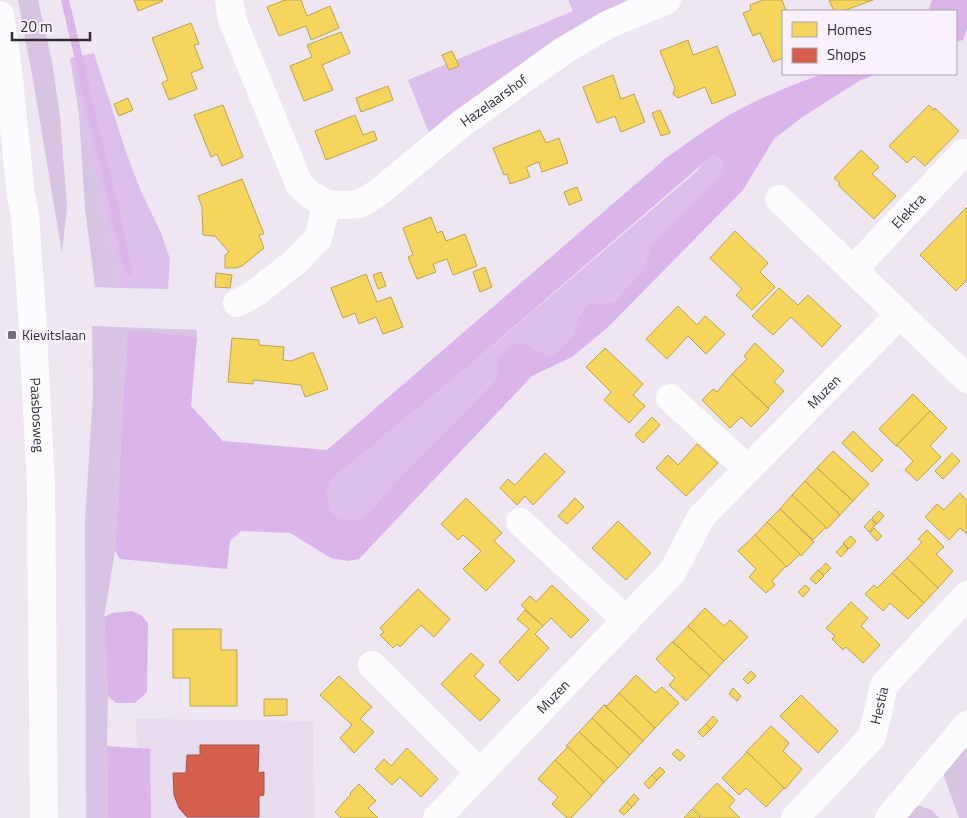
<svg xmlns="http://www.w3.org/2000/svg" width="967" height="818" viewBox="0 0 967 818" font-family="'Titillium Web',sans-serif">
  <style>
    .built { fill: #e8dbee }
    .green { fill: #d7c3e2 }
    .forest { fill: #dcbeea }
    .water { fill: #d9b5ea; fill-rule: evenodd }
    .homes { fill: #f6d55c; stroke: #bba350 }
    .shops { fill: #d6604d; stroke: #a55146 }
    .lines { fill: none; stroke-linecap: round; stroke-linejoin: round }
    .stream { stroke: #d9b5ea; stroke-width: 8 }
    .minor { stroke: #fcfbfd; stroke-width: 28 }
    .poi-dot { fill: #746e76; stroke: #f9f1fd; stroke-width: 2 }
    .labels { text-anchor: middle; stroke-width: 5; stroke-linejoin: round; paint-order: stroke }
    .street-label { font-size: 14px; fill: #322d34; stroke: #f9f1fd }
    .poi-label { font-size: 14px; fill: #322d34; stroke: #f9f1fd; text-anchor: start }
  </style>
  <rect width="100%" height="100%" fill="#eee6f1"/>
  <polygon class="built" points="136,719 313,721 314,818 140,818"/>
  <g class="green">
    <polygon points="18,0 38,0 52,62 60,116 67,207 62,253 35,91"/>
    <polygon points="70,58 121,288 95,287 85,208 79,114"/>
    <polygon points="92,326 197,330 197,337 148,331 127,331 115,551 104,617 108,696 107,746 108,818 86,818 85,520 93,395"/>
    <polygon points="967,740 967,818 959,818 944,776 944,766"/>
    <polygon points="920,806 932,810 939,818 904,818 914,807"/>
  </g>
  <g class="forest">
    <polygon points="568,0 627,0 603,12 580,27 431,138 408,80 573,11"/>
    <polygon points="94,53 126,152 140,189 161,233 170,259 168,289 121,288 70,58"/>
    <path d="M714 154C721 160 724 164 723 173L634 282 616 301 605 303 590 302 578 318 573 335 559 351 550 356 530 346 499 364 498 375 495 380 387 491C372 511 359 531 332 514L327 494 331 480 471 364 696 172 710 156Z"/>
  </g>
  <g class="water">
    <polygon points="932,0 967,0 967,29 963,40 956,42 956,11 928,11"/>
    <path d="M822 74H876L859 81 801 118 774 139 743 190 607 328 572 357 532 376 359 559 349 561 331 558 290 533 241 531 230 541 227 569 120 559 115 551 127 331H148L197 337 191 406 223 441 327 450 666 158C691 141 716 121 744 107 769 94 795 84 822 74ZM714 154C721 159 724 164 723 173L653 243 642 271 616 301 605 303 590 302 578 318 573 335 559 351 550 356 530 346 516 343C507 349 500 354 498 365 497 371 499 375 495 380L387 491C372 511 359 531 332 514L327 494 331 480 471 364Z"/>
    <polygon points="132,611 141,615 148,623 147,692 135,703 116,703 108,696 104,617 112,613"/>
    <polygon points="107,746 150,749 151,818 108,818"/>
  </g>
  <g class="homes">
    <polygon points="134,0 162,0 163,1 138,11"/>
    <polygon points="285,0 301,0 307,16 330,6 339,28 311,40 306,26 279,36 267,7"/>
    <polygon points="763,0 782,0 786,11 783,11 783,58 773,62 760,33 753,36 743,13 751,10 750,5"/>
    <polygon points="829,0 873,0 843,11 834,11"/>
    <polygon points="191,23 199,44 194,45 203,68 191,73 197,89 169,100 162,83 168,80 152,38"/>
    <polygon points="341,32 350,53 322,65 333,90 304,101 290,66 312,57 307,45"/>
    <polygon points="688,40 693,55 717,46 736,95 712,104 705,87 678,98 673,94 675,88 660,51"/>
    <polygon points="452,51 459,66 449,70 442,55"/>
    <polygon points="613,75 621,99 634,94 645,122 621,132 615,116 597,123 583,87"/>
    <polygon points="388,86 393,100 361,112 356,98"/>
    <polygon points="128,98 133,110 119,116 114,104"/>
    <polygon points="223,105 243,157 222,166 217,154 211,157 194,115"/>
    <polygon points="929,105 934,110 935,108 959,131 925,166 914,156 907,163 889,146"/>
    <polygon points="660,110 670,133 661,136 652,113"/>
    <polygon points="355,115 363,135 374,131 377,140 326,160 315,131"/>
    <polygon points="540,130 546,143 559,138 568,163 542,172 539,162 526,167 530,177 510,184 507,174 504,175 493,148"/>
    <polygon points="861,150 879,167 872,174 896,196 874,219 838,185 840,183 834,178"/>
    <polygon points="242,179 264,234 259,235 264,248 242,266 236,268 225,268 225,255 229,252 215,236 203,235 202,207 198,196"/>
    <polygon points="577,187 582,200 569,205 564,192"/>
    <polygon points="967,207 967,280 956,291 920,255"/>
    <polygon points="431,217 437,233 442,231 446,241 465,234 477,266 453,275 447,259 433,264 436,272 417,279 408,257 413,255 403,228"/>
    <polygon points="735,231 768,263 760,272 775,287 752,310 736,295 742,289 710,258"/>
    <polygon points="485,267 492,287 480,292 473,272"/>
    <polygon points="381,272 386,286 378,289 373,275"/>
    <polygon points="216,273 232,275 230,288 215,287"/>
    <polygon points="366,274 377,302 391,297 403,327 383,334 376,317 359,324 355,313 343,318 331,288"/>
    <polygon points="779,288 798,305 808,295 841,326 822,347 791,317 773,335 752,316"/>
    <polygon points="678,306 697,325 705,316 725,334 706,354 688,336 667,359 646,339"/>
    <polygon points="232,338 259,340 259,345 284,347 283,360 291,361 313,352 328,389 305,397 301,385 253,380 253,384 228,382"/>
    <polygon points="755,343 784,371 774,382 784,391 768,408 732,374 747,359 744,356"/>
    <polygon points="605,348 643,384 633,395 645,406 629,423 604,400 611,392 586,367"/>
    <polygon points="732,374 769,409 751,427 741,417 730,428 702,400 713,389 717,392"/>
    <polygon points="913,394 930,411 896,446 879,429"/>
    <polygon points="930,411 947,428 930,446 941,457 917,481 905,470 913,461 898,446 896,446"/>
    <polygon points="652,417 660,425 643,443 635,435"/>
    <polygon points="853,431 883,460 872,472 842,443"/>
    <polygon points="697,444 718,463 686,496 656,468 668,455 678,465"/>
    <polygon points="833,451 869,484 853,501 817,468"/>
    <polygon points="545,453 565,472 533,505 525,496 517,505 500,488 508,479 515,485"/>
    <polygon points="952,453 960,461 943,479 935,471"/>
    <polygon points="817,468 853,501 840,515 805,481"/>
    <polygon points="805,481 840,515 827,529 792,495"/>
    <polygon points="960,493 967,501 967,534 960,528 949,540 925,517 937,504 944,510"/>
    <polygon points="792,495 826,527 813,540 780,509"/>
    <polygon points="466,498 502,533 494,541 515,561 486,591 463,569 481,551 463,535 458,540 441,524"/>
    <polygon points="575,498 584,507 567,524 558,516"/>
    <polygon points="780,509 814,542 801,556 767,522"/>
    <polygon points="879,511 884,516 877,524 872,518"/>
    <polygon points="871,519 876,524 869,532 864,527"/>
    <polygon points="618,521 651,553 626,580 592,548"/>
    <polygon points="767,522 800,554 787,567 755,535"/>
    <polygon points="874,528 882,536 877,541 870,533"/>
    <polygon points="927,530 944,547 936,554 953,571 938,588 907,558 922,542 918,539"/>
    <polygon points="755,535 786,566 772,581 775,585 766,593 749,577 756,569 738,551"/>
    <polygon points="851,536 856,541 849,549 843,543"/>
    <polygon points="844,544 848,549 841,557 836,552"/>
    <polygon points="907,558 938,588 924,603 892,573"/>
    <polygon points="826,563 831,568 824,575 818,571"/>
    <polygon points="818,570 824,576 816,584 810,579"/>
    <polygon points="892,573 924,603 908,619 890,603 883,611 865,594 874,585 877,588"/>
    <polygon points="552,585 589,620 571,638 551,618 543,626 521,605 530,596 536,602"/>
    <polygon points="805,585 810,589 803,597 798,592"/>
    <polygon points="418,589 450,619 434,637 421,625 400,647 397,644 393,648 380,635 384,632 380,628"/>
    <polygon points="851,602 868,618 861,626 880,645 863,663 846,647 843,650 832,639 835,636 826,628"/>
    <polygon points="705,608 724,626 730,620 748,637 724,661 688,626"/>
    <polygon points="525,610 543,626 535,634 549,648 518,681 499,662 529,629 517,619"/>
    <polygon points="688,626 724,661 710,676 673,642"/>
    <polygon points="173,629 221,629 221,650 237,650 237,706 190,706 190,678 173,678"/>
    <polygon points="672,642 673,642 710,676 686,701 669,685 675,678 656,659"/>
    <polygon points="471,653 484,665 474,676 500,700 480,721 441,684"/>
    <polygon points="751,671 756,676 748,684 743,679"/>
    <polygon points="636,675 655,693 662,687 679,703 655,728 619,693"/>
    <polygon points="339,676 372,707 360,719 374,732 354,753 340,738 352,725 320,695"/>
    <polygon points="733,688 741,696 737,701 729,694"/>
    <polygon points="619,693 655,728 643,741 604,705 607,706"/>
    <polygon points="801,695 838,731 818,753 780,716"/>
    <polygon points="264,699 287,699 287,715 264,716"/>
    <polygon points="604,705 643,741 630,755 592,718"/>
    <polygon points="713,716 718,721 711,729 706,724"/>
    <polygon points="592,718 630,755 618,768 579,732"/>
    <polygon points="706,724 711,729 703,737 698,732"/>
    <polygon points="771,726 789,743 783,751 802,769 785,789 746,752"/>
    <polygon points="579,732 618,768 604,782 566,746"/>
    <polygon points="568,747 604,782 592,796 555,760"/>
    <polygon points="407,748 438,779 421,797 400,777 392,785 375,769 384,759 391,766"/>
    <polygon points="677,749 685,756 680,761 672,754"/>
    <polygon points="747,752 784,788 766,807 746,788 739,795 722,778"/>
    <polygon points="555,760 592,796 571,818 567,818 552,804 558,797 538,779"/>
    <polygon points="660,767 665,772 657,780 652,775"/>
    <polygon points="652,775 657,780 649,789 644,783"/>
    <polygon points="717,783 735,800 729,807 740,818 703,818 693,808"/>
    <polygon points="359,784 376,801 368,808 378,818 341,818 335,812 351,794 350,793"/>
    <polygon points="634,794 639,799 632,807 627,802"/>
    <polygon points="627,802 632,807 624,815 619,811"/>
    <polygon points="692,809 701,818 684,818"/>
  </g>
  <polygon class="shops" points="200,745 259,745 258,773 264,772 264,795 259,796 259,817 187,817 179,808 174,795 173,773 186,773 187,755 200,755"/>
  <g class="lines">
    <polyline class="stream" points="65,0 129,271"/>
    <g class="minor">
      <path id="s1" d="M229 0 232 19 299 184 311 195 327 204 345 205 360 204 379 192 461 124 563 51 607 25 667 0"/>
      <path id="s2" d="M0 15 8 69 21 196 25 215 32 313 41 486 44 818"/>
      <polyline points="779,199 967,379"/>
      <path id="s3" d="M853 270 963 153"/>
      <polyline points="237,303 254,294 295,262 318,238 327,204"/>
      <polyline points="670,398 748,469"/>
      <polyline points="520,522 626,620"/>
      <polyline points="372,665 480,773"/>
      <path id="s4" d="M437 818 673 571 701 517 900 314"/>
      <path id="s5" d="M795 818 872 737 884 685 967 595"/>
      <polyline points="889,818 967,725"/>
    </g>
  </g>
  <rect class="poi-dot" x="7" y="330" width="10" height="10" rx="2.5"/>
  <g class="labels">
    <g class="street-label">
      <text dy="5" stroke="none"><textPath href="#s1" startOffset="434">Hazelaarshof</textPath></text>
      <text dy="5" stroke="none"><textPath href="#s3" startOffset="81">Elektra</textPath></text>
      <text dy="5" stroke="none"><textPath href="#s4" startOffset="578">Muzen</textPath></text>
      <text dy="5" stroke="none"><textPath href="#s2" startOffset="402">Paasbosweg</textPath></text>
      <text dy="5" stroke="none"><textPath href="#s4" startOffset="168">Muzen</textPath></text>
      <text dy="5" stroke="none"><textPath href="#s5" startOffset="144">Hestia</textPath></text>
    </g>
    <g class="poi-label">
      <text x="22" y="340">Kievitslaan</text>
    </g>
  </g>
  <rect x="782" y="10" width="175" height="65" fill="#f9f1fd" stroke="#a9a3ad"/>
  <rect x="792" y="22" width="25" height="15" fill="#f6d55c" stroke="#a9a3ad"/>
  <text x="827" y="35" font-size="15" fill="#322d34">Homes</text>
  <rect x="792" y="48" width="25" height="15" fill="#d6604d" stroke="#a9a3ad"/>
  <text x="827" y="60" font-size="15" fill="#322d34">Shops</text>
  <path d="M12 32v8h78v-8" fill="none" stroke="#322d34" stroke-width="2.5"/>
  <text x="20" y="32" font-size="15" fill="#322d34" stroke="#f9f1fd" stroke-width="4" paint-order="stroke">20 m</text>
</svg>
